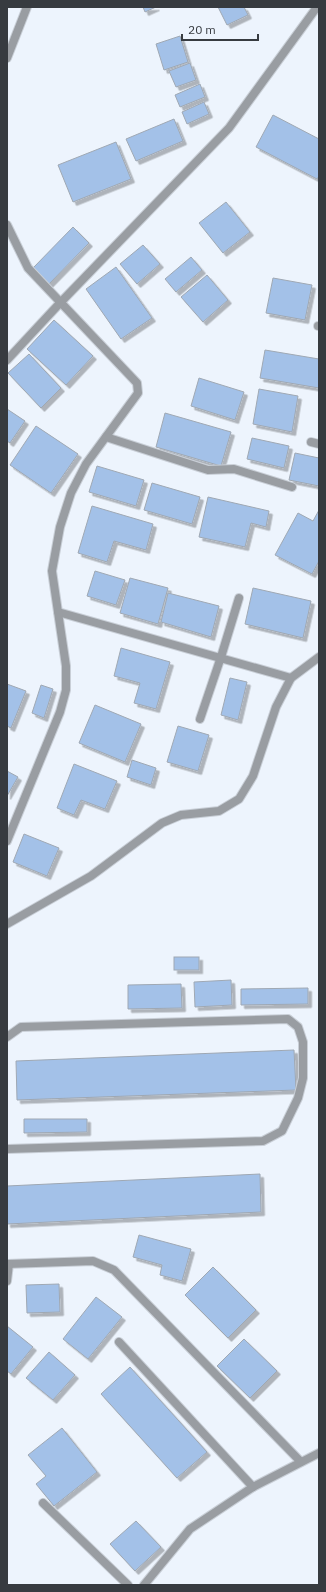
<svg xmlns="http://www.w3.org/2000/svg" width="326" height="1592" viewBox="0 0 326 1592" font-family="'IBM Plex Sans',sans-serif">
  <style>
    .building { fill: #a3c1e8; stroke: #9fa8b3; filter: url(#shadow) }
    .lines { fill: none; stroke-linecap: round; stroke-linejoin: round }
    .service-casing { stroke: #c9cfd7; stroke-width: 10 }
    .minor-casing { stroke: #c9cfd7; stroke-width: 10 }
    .tertiary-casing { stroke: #c9cfd7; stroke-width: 10 }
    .service { stroke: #999da2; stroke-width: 8 }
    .minor { stroke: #999da2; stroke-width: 8 }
    .tertiary { stroke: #999da2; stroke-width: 8 }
  </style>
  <defs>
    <filter id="shadow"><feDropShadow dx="3.5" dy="3.5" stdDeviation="0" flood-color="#0004"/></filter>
  </defs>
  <rect width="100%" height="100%" fill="#edf4fd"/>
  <g class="building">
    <polygon points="143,7 156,7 145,12"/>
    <polygon points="218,7 244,7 248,15 227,25"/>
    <polygon points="180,36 188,62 164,70 156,44"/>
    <polygon points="190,63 196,80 176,87 169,71"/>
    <polygon points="200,84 205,97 180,107 175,95"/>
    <polygon points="204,102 209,114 187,124 182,112"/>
    <polygon points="273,115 319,139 319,176 317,179 256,147"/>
    <polygon points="174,119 183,141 136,161 126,139"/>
    <polygon points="116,142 131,179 73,202 58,165"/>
    <polygon points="226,202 250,232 223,253 199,223"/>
    <polygon points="73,227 89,243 49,284 33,268"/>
    <polygon points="143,245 160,264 137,284 120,264"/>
    <polygon points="191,257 202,270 176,292 165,279"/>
    <polygon points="116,267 152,318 121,339 86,289"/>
    <polygon points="207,275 228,300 203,322 181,297"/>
    <polygon points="273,278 312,285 305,320 266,313"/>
    <polygon points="54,320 93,356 66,385 27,349"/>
    <polygon points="265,350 319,359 319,388 260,378"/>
    <polygon points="29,354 61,388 41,408 8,373"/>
    <polygon points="199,378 244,392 235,420 191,406"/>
    <polygon points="259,389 298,396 292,432 253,424"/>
    <polygon points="7,409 25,421 10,443 7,441"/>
    <polygon points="165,413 231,432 221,466 156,447"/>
    <polygon points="36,426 78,454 51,493 10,465"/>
    <polygon points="252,438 289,446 284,468 247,459"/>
    <polygon points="295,453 319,458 319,486 289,480"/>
    <polygon points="97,466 144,480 136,506 89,492"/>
    <polygon points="152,483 200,497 192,524 144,510"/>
    <polygon points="208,497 269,511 266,527 251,523 245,547 199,537"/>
    <polygon points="92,506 153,524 146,550 114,541 107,562 78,553"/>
    <polygon points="319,510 319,561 312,574 275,555 298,513 313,521"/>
    <polygon points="95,571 125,580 116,605 87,596"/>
    <polygon points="130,578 168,588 158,624 120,613"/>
    <polygon points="253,588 311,601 303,638 245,624"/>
    <polygon points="168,593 219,606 211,637 161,622"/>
    <polygon points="121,648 170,662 156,709 134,703 140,683 114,676"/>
    <polygon points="230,678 247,682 238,720 221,715"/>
    <polygon points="7,684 26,691 11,728 7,726"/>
    <polygon points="41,685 53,689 44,718 32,713"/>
    <polygon points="95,705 141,724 125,762 79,743"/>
    <polygon points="178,726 209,735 198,771 167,762"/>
    <polygon points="132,760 156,768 151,785 127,777"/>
    <polygon points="74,764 117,781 105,809 81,800 74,815 57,808"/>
    <polygon points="7,771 18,777 7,796"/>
    <polygon points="24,834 59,848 47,876 13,862"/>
    <rect x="174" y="957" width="25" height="13"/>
    <polygon points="231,980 232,1005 195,1007 194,982"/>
    <polygon points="181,984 182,1008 128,1009 128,985"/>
    <polygon points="308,988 308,1004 241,1005 241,989"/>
    <polygon points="294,1050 296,1090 17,1100 16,1061"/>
    <polygon points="24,1119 87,1119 87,1132 24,1133"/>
    <polygon points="260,1174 261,1212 7,1224 7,1186"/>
    <polygon points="139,1235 191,1249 182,1281 160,1275 162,1265 133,1257"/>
    <polygon points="213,1267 256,1310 228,1338 185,1295"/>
    <polygon points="59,1284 60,1312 27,1313 26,1285"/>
    <polygon points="96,1297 122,1317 88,1359 63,1339"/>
    <polygon points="7,1326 33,1347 11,1374 7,1371"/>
    <polygon points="244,1339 277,1371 250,1398 217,1366"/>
    <polygon points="49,1352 75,1375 53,1400 26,1378"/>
    <polygon points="130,1367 207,1452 177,1478 101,1394"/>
    <polygon points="62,1428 97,1472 54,1506 36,1484 46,1476 28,1455"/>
    <polygon points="136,1521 161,1547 135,1571 110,1544"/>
  </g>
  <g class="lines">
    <defs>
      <polyline id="service" points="7,1037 21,1027 288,1019 298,1027 303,1042 303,1078 298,1098 282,1131 263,1141 7,1149"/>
      <g id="minor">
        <polyline points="7,225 28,268 137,383 138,393 86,464 71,493 60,527 52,571 58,612 291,678"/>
        <polyline points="318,326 319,326"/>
        <polyline points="7,360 60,303 229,128 317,7"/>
        <polyline points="106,437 208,470 234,469 292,487"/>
        <polyline points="311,442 319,444"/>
        <polyline points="200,719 221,657 239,598"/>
        <polyline points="7,841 60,712 66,690 66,666 58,612"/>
        <polyline points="7,924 91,876 162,823 181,815 219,811 239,799 253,776 276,707 291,678 319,657"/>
        <polyline points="7,1264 93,1261 114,1270 301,1462"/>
        <polyline points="7,1281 9,1264"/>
        <polyline points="119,1342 253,1487"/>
        <polyline points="43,1503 128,1585"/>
        <polyline points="144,1585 190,1529 253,1487 319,1453"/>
      </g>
      <polyline id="tertiary" points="7,58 27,7"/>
    </defs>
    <use href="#service" class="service-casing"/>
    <use href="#minor" class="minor-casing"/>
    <use href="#tertiary" class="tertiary-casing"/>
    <use href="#service" class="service"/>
    <use href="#minor" class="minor"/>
    <use href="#tertiary" class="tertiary"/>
  </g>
  <rect width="326" height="1592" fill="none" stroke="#373b40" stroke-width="16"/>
  <path d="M182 34v6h76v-6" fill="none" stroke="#373b40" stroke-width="2"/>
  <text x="188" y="34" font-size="12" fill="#373b40" stroke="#edf4fd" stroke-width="3" paint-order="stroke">20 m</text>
</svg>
